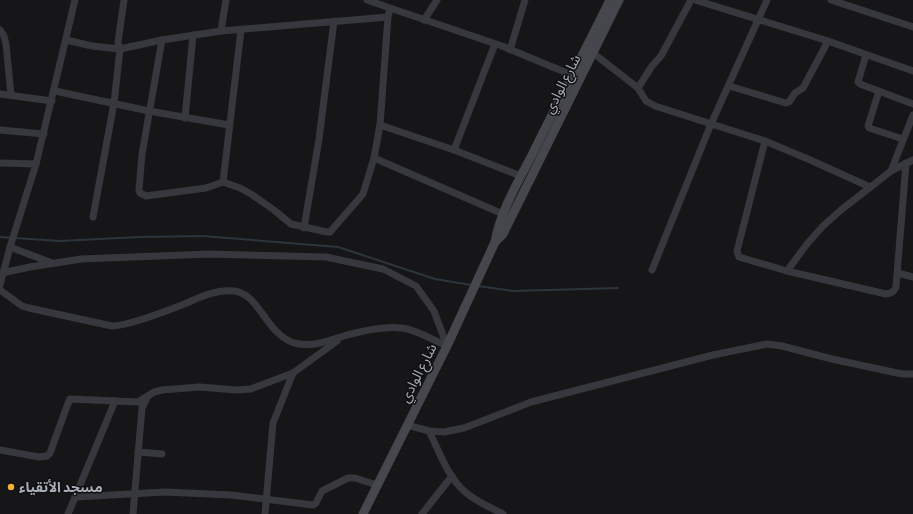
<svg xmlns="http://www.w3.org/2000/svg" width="913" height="514" viewBox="0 0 913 514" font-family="'Alegreya Sans','Noto Sans Arabic',sans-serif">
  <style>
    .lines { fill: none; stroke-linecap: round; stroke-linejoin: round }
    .stream { stroke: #2c353c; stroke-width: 2 }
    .street { stroke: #37383d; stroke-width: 7 }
    .secondary { stroke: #45474d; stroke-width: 9 }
    .poi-dot { fill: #f2b134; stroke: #111113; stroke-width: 1.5 }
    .labels { text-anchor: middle; stroke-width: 3; stroke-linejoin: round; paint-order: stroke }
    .street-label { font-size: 14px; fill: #a8adb8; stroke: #111113 }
    .poi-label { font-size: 14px; font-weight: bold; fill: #a8adb8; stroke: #111113; text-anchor: start }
  </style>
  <rect width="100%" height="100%" fill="#161618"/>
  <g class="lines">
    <g class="stream">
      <polyline points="0,237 60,241 139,237 203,236 338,247 435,279 471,285"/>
      <polyline points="478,286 513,291 618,288"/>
    </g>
    <g class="street">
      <polyline points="367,0 390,8"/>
      <polyline points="695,0 828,41 913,71"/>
      <polyline points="831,0 913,27"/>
      <polyline points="424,20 437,0"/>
      <polyline points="0,30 4,36 6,44 11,95"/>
      <polyline points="221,31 226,0"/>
      <polyline points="66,40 92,46 120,49 162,40 221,31 388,17 390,8 502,46 572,75"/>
      <polyline points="162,40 142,154 139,190 140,193 146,196 206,188 223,182 240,188 251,194 274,210 291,224 327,232 330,232 363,194 374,158 380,125 388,17"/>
      <polyline points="510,50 525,0"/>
      <polyline points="593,53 638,88 646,101 655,106 765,141 808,159 870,187"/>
      <polyline points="866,55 858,82 860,84 913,104"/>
      <polyline points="729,86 786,103 789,102 795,93 803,88 828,41"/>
      <polyline points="638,88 652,66 661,56 691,0"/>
      <polyline points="55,91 149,111 229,125"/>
      <polyline points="879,91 868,126 869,128 903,139"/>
      <polyline points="0,94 52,101"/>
      <polyline points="185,118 193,35"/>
      <polyline points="380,125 454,150 521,176"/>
      <polyline points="0,130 44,134"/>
      <path d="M765 141 737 251 739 257 787 271 886 294C892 293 894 292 896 287L906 163"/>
      <polyline points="454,150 495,44"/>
      <polyline points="374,158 503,214"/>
      <polyline points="0,163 36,164"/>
      <polyline points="891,171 913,115"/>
      <polyline points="223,182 241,30"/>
      <polyline points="93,217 114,103 120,49 118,42 124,0"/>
      <polyline points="304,228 319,139 334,21"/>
      <polyline points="10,247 52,263"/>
      <polyline points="652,270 711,124 767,0"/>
      <polyline points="787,271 807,244 823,226 841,210 891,171 913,160"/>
      <polyline points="2,273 30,267 81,259 210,254 326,257 383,269 416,286 434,311 447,346"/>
      <polyline points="898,273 913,277"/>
      <polyline points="0,285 10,247 36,164 75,0"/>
      <path d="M0 290 22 306 29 308 112 326C130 326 169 310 187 303 201 296 218 289 234 291 260 294 265 333 294 343 313 348 330 340 347 335 362 331 387 326 402 328 417 330 433 340 447 346"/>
      <polyline points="407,425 429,431 444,432 464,428 531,402 713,355 767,344 782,346 832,359 902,374 913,374"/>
      <path d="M429 431C439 451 447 475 463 490 474 501 490 507 503 514"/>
      <polyline points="0,450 39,457 47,456 50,453 67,406 70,399 138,402 154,392 162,390 199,387 237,390 251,389 293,373 337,341"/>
      <polyline points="138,452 162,454"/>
      <polyline points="75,497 165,492 231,495 313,505 316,503 322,491 348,478 355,478 377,485"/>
      <polyline points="68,514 115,401"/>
      <polyline points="133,514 142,408 147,398"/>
      <polyline points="265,514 273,423 293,373"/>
      <polyline points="422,514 452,476"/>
    </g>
    <g class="secondary">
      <polyline points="495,242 503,234 619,0"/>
      <path d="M363 514 447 346 495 242C500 212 519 180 533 153 558 102 585 51 610 0"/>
    </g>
  </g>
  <circle class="poi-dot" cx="11" cy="487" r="4"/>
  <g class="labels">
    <g class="street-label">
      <text transform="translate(562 84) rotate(-63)" y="5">شارع الوادي</text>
      <text transform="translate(418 373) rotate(-63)" y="5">شارع الوادي</text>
    </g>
    <g class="poi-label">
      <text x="19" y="492">مسجد الأتقياء</text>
    </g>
  </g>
</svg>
